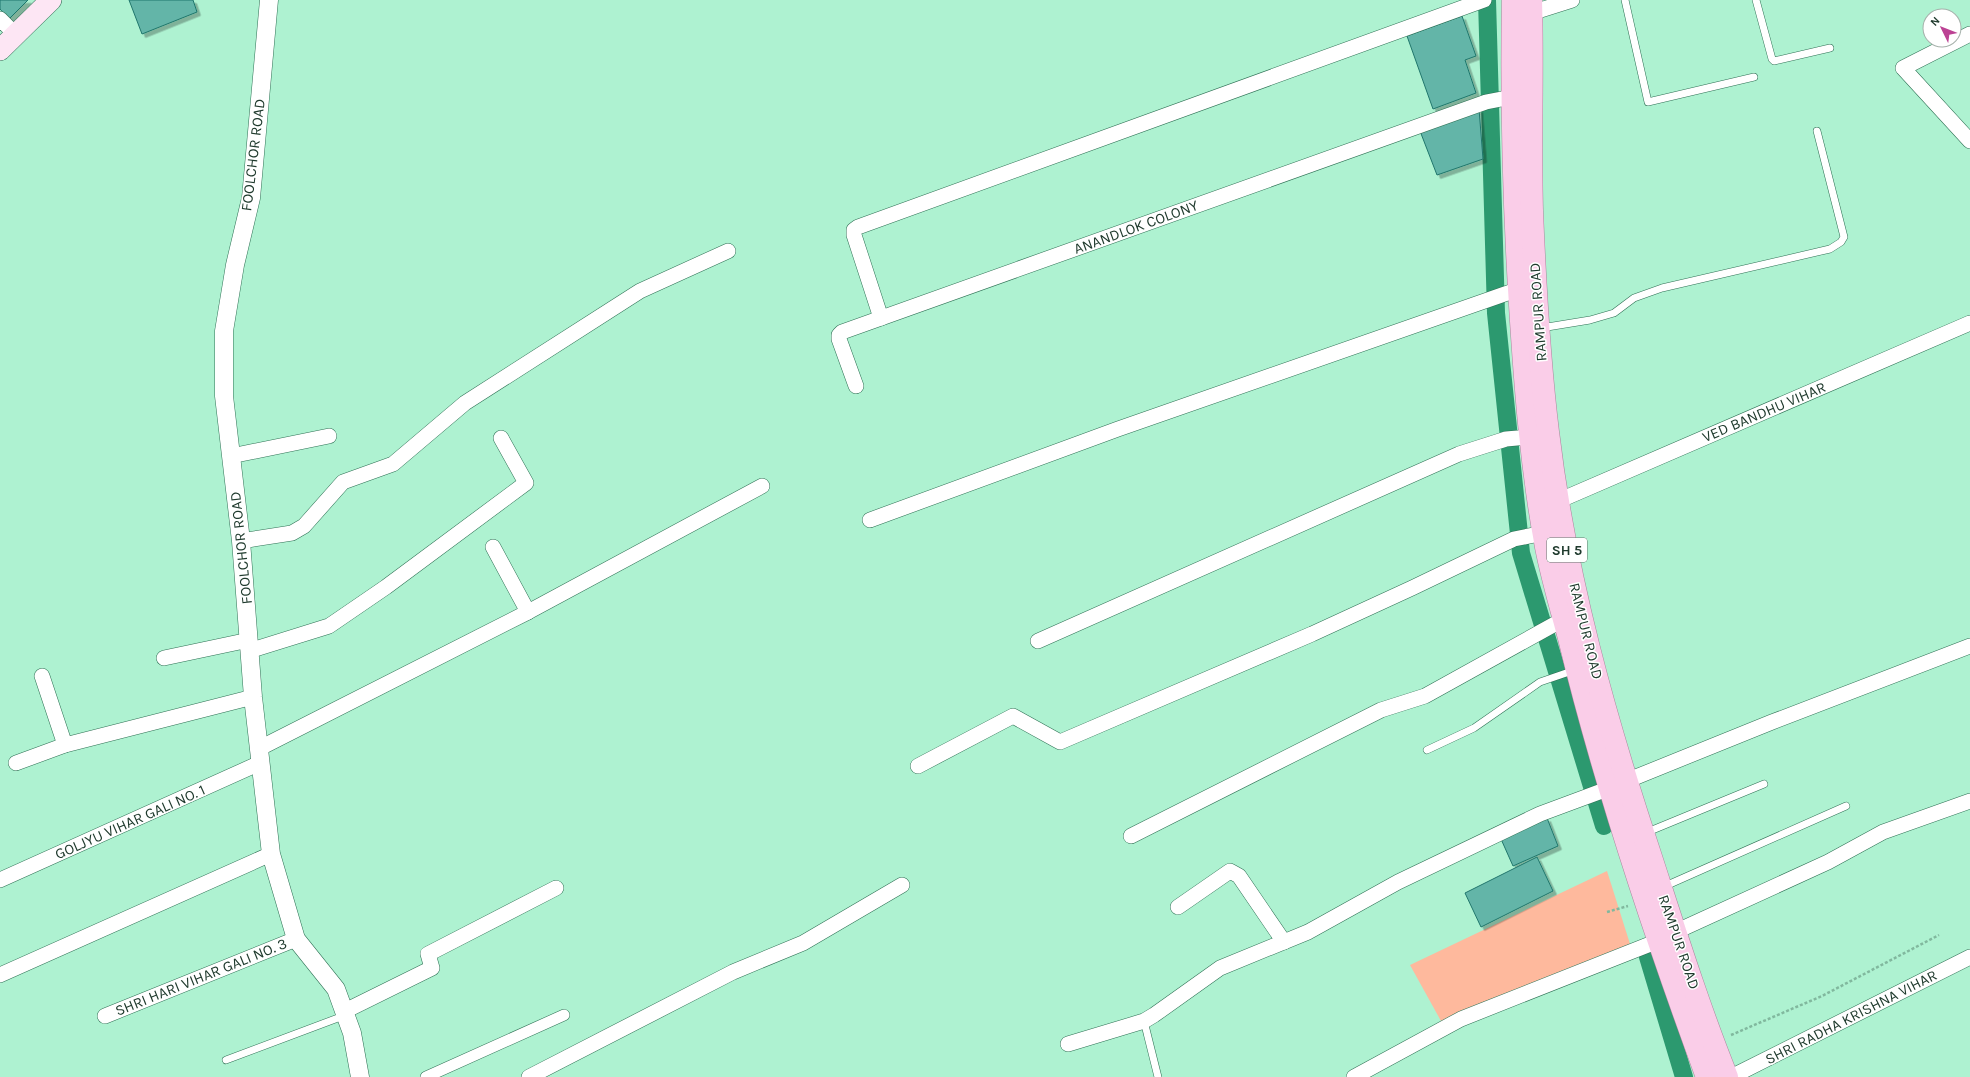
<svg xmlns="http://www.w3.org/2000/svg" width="1970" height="1077" viewBox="0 0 1970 1077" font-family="Karla,sans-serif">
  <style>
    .green { fill: #feb99d }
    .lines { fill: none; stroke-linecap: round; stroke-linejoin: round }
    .canal { stroke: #2c996f; stroke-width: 18 }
    .building { fill: #64b5a8; stroke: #1f766c; filter: url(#shadow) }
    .service-casing { stroke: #2f7155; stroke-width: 8 }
    .pedestrian-casing { stroke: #2f7155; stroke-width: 12 }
    .minor-casing { stroke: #2f7155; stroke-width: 16 }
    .tertiary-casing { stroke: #2f7155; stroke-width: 19 }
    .secondary-casing { stroke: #2f7155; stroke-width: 22 }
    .primary-casing { stroke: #ac849d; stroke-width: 23 }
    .path { stroke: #81b89e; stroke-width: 2.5; stroke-dasharray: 3 2; stroke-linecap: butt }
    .service { stroke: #fff; stroke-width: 7 }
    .pedestrian { stroke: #fff; stroke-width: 11 }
    .minor { stroke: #fff; stroke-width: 15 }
    .tertiary { stroke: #fff; stroke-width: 18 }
    .secondary { stroke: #fde6f4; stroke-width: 21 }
    .primary { stroke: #facde8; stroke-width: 22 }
    .labels { text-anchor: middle; stroke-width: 3; stroke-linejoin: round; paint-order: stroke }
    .shield { fill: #fff; stroke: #63766d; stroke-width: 1 }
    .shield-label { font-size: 14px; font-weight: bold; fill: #203b2e }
    .street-label { font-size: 15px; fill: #203b2e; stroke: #fff }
  </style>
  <defs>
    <filter id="shadow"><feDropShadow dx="3.5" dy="3.5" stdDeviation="0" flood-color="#0004"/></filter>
  </defs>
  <rect width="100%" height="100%" fill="#aef2d1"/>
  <polygon class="green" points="1607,871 1630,944 1441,1021 1410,965"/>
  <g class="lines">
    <g class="canal">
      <polyline points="1487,0 1496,313 1521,553 1604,826"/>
      <polyline points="1648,957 1684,1077"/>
    </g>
  </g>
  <g class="building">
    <polygon points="0,0 28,0 9,19 0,9"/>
    <polygon points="129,0 193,0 197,12 142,34"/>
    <polygon points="1462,16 1476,56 1465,60 1476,93 1433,109 1407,36"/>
    <polygon points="1479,109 1483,159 1437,175 1420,131"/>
    <polygon points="1547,818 1558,846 1513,866 1501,839"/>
    <polygon points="1537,857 1553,891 1481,927 1465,893"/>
  </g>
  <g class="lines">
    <defs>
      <g id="service">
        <polyline points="1625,0 1648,102 1754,77"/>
        <polyline points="1756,0 1772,59 1774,61 1830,48"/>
        <polyline points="1541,328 1590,320 1614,313 1634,298 1662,288 1830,249 1841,242 1844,237 1817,131"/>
        <polyline points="1427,750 1474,728 1540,682 1575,670"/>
        <polyline points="1645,833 1764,784"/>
        <polyline points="1663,887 1846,806"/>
        <polyline points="1144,1021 1158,1077"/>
        <polyline points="226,1060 346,1015"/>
      </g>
      <polyline id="pedestrian" points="426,1077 564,1015"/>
      <g id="minor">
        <polyline points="1531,13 1572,0"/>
        <polyline points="0,19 16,35"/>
        <polyline points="1970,34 1903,68 1970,141"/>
        <polyline points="881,318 854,235 854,230 858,227 1484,0"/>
        <polyline points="856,386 839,339 839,335 842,332 1486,102 1512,97"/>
        <polyline points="231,456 329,436"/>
        <polyline points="1558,501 1970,323"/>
        <polyline points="870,520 1118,429 1519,289"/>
        <polyline points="241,541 292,533 304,526 343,482 393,464 465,403 640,291 728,251"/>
        <polyline points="493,547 528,612"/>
        <polyline points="1038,641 1459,454 1506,439 1530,437"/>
        <polyline points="249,651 329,626 386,587 526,483 501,438"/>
        <polyline points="164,658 249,640"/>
        <polyline points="42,676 65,745"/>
        <polyline points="258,749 528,612 762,486"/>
        <polyline points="16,763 65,745 253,697"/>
        <polyline points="918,766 1013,716 1060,742 1312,634 1412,588 1514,539 1544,533"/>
        <polyline points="1626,781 1772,722 1970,646"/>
        <polyline points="1131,836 1381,710 1425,696 1564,619"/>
        <polyline points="0,880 260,763"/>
        <polyline points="1178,907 1230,871 1239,876 1284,942"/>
        <polyline points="1675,932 1828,862 1883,832 1970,801"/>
        <polyline points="0,975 271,854"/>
        <polyline points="345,1011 432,968 428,954 556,888"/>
        <polyline points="105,1016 296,939"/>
        <polyline points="1068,1044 1144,1021 1154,1015 1220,968 1308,932 1398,882 1540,814 1610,788"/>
        <polyline points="529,1077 733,972 803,943 902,885"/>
        <polyline points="1354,1077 1461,1019 1658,941"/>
        <polyline points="1731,1077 1970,957"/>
      </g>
      <polyline id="tertiary" points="269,0 251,198 235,265 224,331 224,396 241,541 253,697 271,854 296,939 336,989 352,1033 360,1077"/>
      <polyline id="secondary" points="0,50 51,0"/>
      <g id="primary">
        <path d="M1513 0C1511 107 1514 214 1521 321 1526 397 1532 472 1546 547 1552 578 1561 608 1569 638 1605 787 1654 933 1707 1077"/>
        <path d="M1531 0C1533 70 1530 141 1532 211 1535 284 1539 359 1548 432 1565 577 1605 718 1651 857 1675 931 1698 1005 1727 1077"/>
      </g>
    </defs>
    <use href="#service" class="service-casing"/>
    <use href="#pedestrian" class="pedestrian-casing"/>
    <use href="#minor" class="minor-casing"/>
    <use href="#tertiary" class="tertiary-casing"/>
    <use href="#secondary" class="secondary-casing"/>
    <use href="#primary" class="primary-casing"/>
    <g class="path">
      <polyline points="1607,912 1628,906"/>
      <polyline points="1731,1035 1822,996 1939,935"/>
    </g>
    <use href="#service" class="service"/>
    <use href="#pedestrian" class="pedestrian"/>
    <use href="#minor" class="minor"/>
    <use href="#tertiary" class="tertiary"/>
    <use href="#secondary" class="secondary"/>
    <use href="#primary" class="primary"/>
  </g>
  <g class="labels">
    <rect class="shield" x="1547" y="538" width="40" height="24" rx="3"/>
    <g class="shield-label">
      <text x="1567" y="555">SH 5</text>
    </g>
    <g class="street-label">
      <text transform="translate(253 155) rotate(-83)" y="5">FOOLCHOR ROAD</text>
      <text transform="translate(1136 227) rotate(-20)" y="5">ANANDLOK COLONY</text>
      <text transform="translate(1538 312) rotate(-94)" y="5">RAMPUR ROAD</text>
      <text transform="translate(1764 412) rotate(-23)" y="5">VED BANDHU VIHAR</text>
      <text transform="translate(241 548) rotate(-96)" y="5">FOOLCHOR ROAD</text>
      <text transform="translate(1586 631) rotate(76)" y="5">RAMPUR ROAD</text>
      <text transform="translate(130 822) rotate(-24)" y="5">GOLJYU VIHAR GALI NO. 1</text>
      <text transform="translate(1679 942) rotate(71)" y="5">RAMPUR ROAD</text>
      <text transform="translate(201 977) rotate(-22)" y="5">SHRI HARI VIHAR GALI NO. 3</text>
      <text transform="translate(1851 1017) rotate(-27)" y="5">SHRI RADHA KRISHNA VIHAR</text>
    </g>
  </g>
  <g transform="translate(1942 28) rotate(313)"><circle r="19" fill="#ffffff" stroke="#a6b1ab"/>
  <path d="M0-3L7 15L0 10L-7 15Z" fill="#bc4294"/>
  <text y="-6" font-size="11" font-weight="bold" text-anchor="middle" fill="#203b2e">N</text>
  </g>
</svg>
